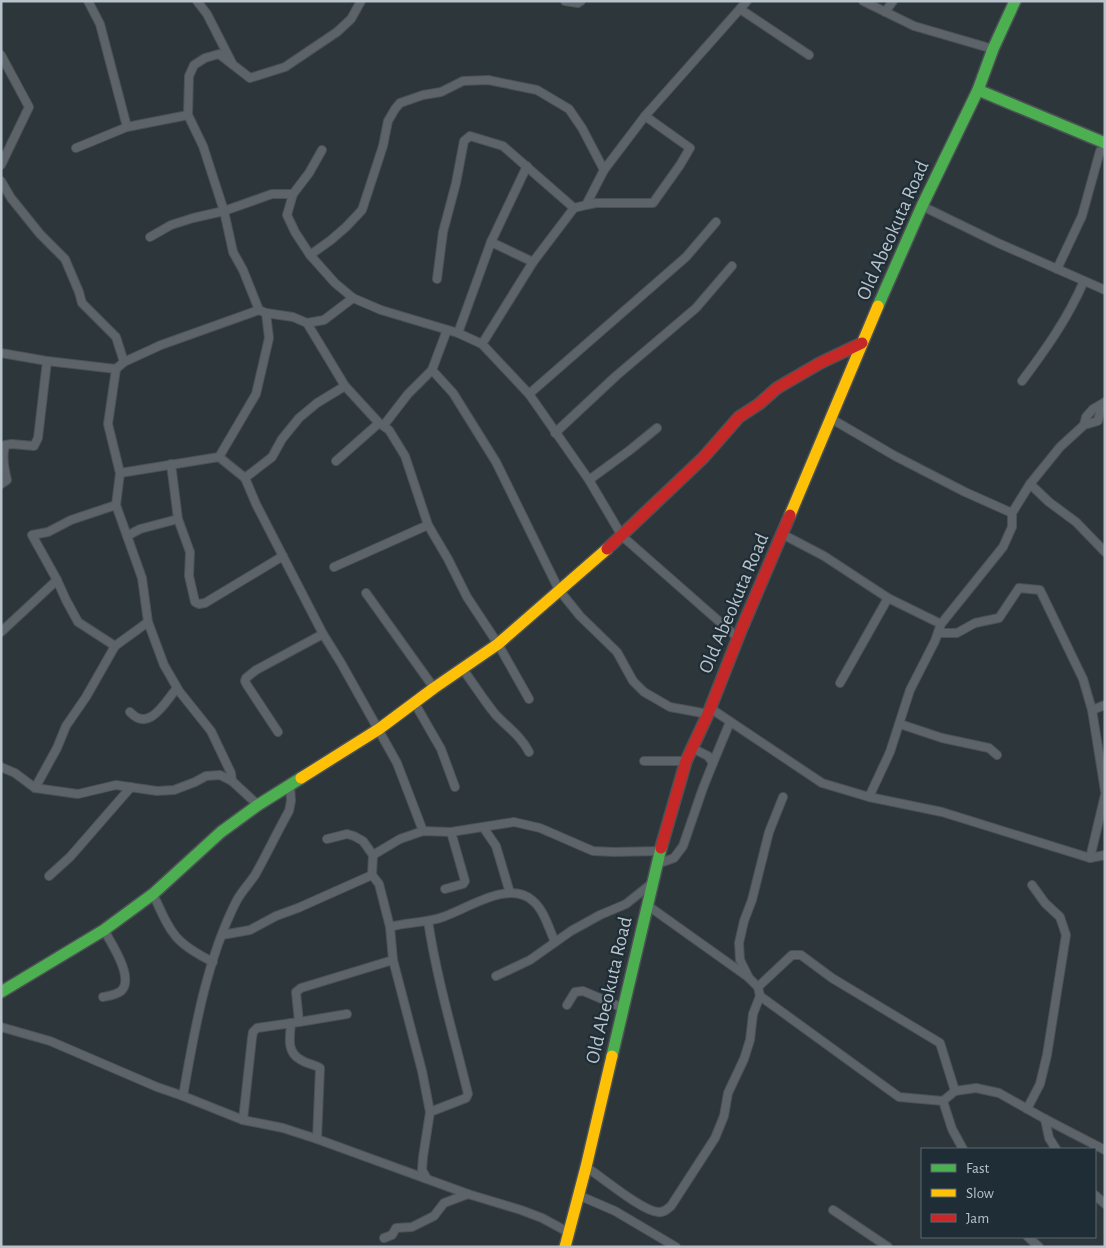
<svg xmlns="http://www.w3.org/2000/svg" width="1106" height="1248" viewBox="0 0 1106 1248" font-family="'Alegreya Sans',sans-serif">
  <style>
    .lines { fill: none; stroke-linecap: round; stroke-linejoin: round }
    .street-casing { stroke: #4b5155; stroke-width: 10 }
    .fast-casing { stroke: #4b5155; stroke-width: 14 }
    .slow-casing { stroke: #4b5155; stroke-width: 14 }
    .jam-casing { stroke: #4b5155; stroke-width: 14 }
    .street { stroke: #5d6469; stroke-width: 8 }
    .fast { stroke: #4caf50; stroke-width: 11 }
    .slow { stroke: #ffc107; stroke-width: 11 }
    .jam { stroke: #c62828; stroke-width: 11 }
    .labels { text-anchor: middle; stroke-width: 4.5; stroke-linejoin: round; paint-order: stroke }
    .street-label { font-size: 20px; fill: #b8c3cb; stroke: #1f2d36 }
  </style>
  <rect width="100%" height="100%" fill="#2d363b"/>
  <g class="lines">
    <defs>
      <g id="street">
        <polyline points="88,1 100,24 127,127"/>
        <polyline points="197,1 207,14 232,63"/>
        <polyline points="565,1 578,3 581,1"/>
        <polyline points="863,1 914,26 993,49"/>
        <polyline points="740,9 809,55"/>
        <polyline points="885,12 893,1"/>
        <polyline points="1,55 29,107 1,165"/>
        <polyline points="76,148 127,127 188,115"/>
        <polyline points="1,181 11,198 40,234 65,259 79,292 82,303 116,337 124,362"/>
        <polyline points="293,194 287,215 295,232 310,255 335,283 353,298 381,310 458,333 482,344 529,394 589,480 622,536 738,638"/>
        <polyline points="586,205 596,203 653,203 680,165 690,148 645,116"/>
        <polyline points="922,206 998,243 1105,290"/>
        <polyline points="150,237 171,225 193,218 224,211 272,194 293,194 309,173 322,150"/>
        <polyline points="491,242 533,262"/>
        <polyline points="310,255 331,240 346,227 362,210 383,146 388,121 395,109 400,103 423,95 441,92 463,81 488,80 537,90 569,109 582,128 604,170"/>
        <polyline points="1057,269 1082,216 1100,151 1105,149"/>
        <polyline points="437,279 443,232 456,183 464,141 470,136 503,146 574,208"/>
        <polyline points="259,310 243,270 233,252 224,211 203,146 188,115 189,76 194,65 205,58 219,54 250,78 285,67 337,32 351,19 361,1"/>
        <polyline points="307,323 324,320 353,298"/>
        <polyline points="458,333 491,242 527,166"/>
        <polyline points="482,344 533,262 574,208 586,205 604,170 645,116 747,1"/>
        <polyline points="1,353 47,361 116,369 124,362 161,345 259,310 266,313 293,317 307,323 345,386 379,423 389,430 405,456 428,525 448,559 467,597 498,644 529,699"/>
        <polyline points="116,369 108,424 120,473 116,505 142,578 148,622 164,665 179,691 211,731 231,773 232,781"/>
        <polyline points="432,370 453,393 496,462 559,590 580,616 617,652 633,681 644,692 670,707 708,714"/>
        <path d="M1022 381C1046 349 1068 318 1084 281"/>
        <polyline points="529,394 686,257 716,222"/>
        <polyline points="830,418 895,456 965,492 1012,513"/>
        <polyline points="384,425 408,394 432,370 447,330"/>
        <polyline points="1084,425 1098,421 1101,406"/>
        <polyline points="555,433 616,376 696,308 732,266"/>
        <polyline points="219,457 256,394 269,338 266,313"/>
        <polyline points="336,461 379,423"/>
        <polyline points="171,464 178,519 190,552 189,576 195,602 199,604 205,603 283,556"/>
        <polyline points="120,473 219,457 245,478 256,504 323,634 341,663 397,763 423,831"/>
        <polyline points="245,478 272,457 282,439 299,418 317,403 345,386"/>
        <polyline points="589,480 630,450 657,428"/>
        <path d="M1 484 7 480C4 467 2 457 5 445L12 444 34 446 38 438 47 361"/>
        <polyline points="1030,484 1049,502 1076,522 1105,552"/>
        <polyline points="782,534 824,556 888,598 941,624"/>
        <polyline points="127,536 140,529 178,519"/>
        <polyline points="334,567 428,525"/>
        <polyline points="366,593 434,688"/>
        <polyline points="1,632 57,580"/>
        <polyline points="938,633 957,633 975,623 999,618 1019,588 1040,590 1083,679 1092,710 1105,791"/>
        <polyline points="115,646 78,622 66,600 57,580 32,535 48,532 71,520 116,505"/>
        <path d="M462 668C473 683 483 699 495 714 507 727 521 736 529 752"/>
        <polyline points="840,683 888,598"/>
        <polyline points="414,702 441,749 455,787"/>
        <polyline points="710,708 822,783 869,797 942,812 1090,858 1105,855"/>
        <polyline points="1092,710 1105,705"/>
        <path d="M130 712C149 733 165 702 177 688"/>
        <polyline points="900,724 942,738 989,748 997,755"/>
        <polyline points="278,732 247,685 245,681 246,678 256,670 323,634"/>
        <polyline points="644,761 686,761"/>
        <polyline points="713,763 730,722"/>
        <polyline points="1,767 15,773 35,788 78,794 116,785 157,791 174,790 195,782 206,776 220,775 232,781 258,805"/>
        <polyline points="35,788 57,748 66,726 86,697 115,646 148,622"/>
        <polyline points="869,797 890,752 910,690 935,641 941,624 1003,547 1012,527 1012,513 1030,484 1060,447 1084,425 1086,417 1093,409 1105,402"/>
        <polyline points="483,827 496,846 510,893"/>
        <polyline points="327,839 347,834 354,836 363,841 373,855 372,875 379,884 390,927 393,960 422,1071 430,1112 423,1157 422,1170 426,1177"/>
        <polyline points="373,855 400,839 423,831 451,832 514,822 540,828 593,851 614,852 661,851"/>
        <polyline points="1090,858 1105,795"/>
        <polyline points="657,864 674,858 683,846 703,788 713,763 708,756 692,748"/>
        <polyline points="49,876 70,857 131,787"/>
        <polyline points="445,889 463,884 465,881 451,832"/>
        <path d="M153 894C171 933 173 942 213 962"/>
        <polyline points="647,905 748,977"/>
        <path d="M428 921C437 980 454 1036 468 1094L466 1098 430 1112"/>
        <path d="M390 927C407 922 426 923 443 917 467 909 509 879 533 901 544 910 549 929 555 942"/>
        <polyline points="222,935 250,930 276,916 298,908 372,875"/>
        <polyline points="496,976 530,960 571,931 600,915 626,904 651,884"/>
        <polyline points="758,987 792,955 801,955 832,978 940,1043 955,1091"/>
        <polyline points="760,996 899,1097 943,1101 955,1091 976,1088 999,1093 1045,1119 1105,1150"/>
        <path d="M103 997C109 996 116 995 121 991 135 978 111 943 104 930"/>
        <polyline points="567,1005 575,992 583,991 623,1008"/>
        <polyline points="299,1022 347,1014"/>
        <path d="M291 1023C290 1037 286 1052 301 1060 307 1064 314 1064 320 1068L317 1139"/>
        <polyline points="1,1027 50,1041 157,1087 183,1096 243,1120 283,1128 317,1139 468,1194 521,1210 542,1218 568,1232"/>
        <path d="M183 1096C194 1032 207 958 237 900 242 891 249 884 255 875 267 854 277 832 289 811L291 801 290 785"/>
        <polyline points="943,1101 952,1129 963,1149"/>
        <polyline points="1027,1109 1040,1084 1047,1055 1066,935 1060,917 1045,903 1032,885"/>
        <polyline points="1045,1119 1049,1138 1056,1149"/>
        <polyline points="243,1120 252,1038 253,1032 257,1028 299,1022 296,992 301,988 393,960"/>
        <path d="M586 1167C602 1177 642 1211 658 1212 664 1213 667 1209 671 1206L715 1138 724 1116 728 1093 744 1059 750 1040 753 1014 760 996 758 987 749 978 740 960 739 943 744 921 752 900 769 832 783 797"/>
        <polyline points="578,1195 615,1211 676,1247"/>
        <polyline points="1095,1195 1105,1204"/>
        <polyline points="833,1210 888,1247"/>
        <polyline points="1028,1237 1039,1247"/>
        <polyline points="384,1238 392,1235 396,1228 412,1227 434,1216 444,1203 468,1194"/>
      </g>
      <g id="fast">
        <polyline points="978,90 1105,143"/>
        <polyline points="878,306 922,206 978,90 993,49 1015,1"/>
        <polyline points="1,992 104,930 153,894 221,832 258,805 301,778"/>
        <polyline points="612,1056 661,848"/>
      </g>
      <g id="slow">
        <polyline points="790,515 878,306"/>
        <polyline points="301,778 379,729 434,688 498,644 607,549"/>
        <polyline points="565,1247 586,1167 612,1056"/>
      </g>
      <g id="jam">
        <polyline points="607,549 703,458 739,417 759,404 777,388 820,363 862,343"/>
        <polyline points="661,848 686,761 708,714 741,630 790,515"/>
      </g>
    </defs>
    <use href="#street" class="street-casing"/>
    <use href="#fast" class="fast-casing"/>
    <use href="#slow" class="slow-casing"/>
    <use href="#jam" class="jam-casing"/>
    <use href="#street" class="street"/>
    <use href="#fast" class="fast"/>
    <use href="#slow" class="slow"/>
    <use href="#jam" class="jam"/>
  </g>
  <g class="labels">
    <g class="street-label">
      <text transform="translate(892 230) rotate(-66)" y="7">Old Abeokuta Road</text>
      <text transform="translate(733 603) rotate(-67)" y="7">Old Abeokuta Road</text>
      <text transform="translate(608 990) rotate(-77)" y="7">Old Abeokuta Road</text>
    </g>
  </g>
  <rect width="1106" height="1248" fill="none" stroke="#b8c3cb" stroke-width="5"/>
  <rect x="921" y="1148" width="175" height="90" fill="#1f2d36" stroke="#5c6972"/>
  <rect x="931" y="1164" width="25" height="8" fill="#4caf50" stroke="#5c6972"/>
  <text x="966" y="1173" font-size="15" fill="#b8c3cb">Fast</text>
  <rect x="931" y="1189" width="25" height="8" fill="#ffc107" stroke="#5c6972"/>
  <text x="966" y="1198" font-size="15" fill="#b8c3cb">Slow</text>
  <rect x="931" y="1214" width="25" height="8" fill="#c62828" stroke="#5c6972"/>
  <text x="966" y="1223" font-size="15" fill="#b8c3cb">Jam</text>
</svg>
